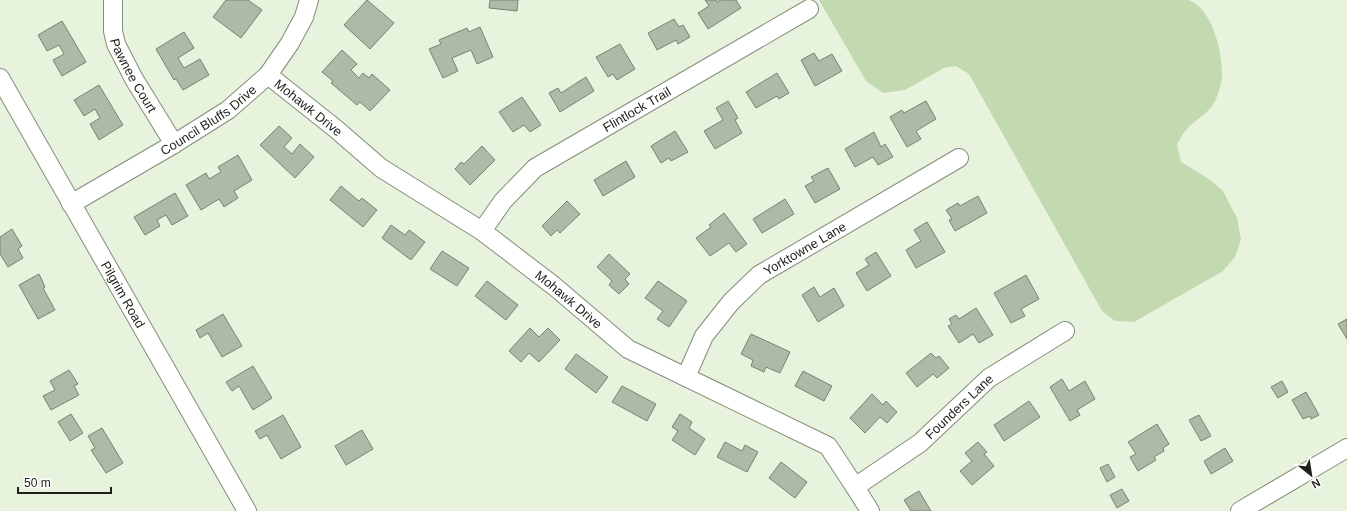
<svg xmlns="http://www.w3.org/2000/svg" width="1347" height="511" viewBox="0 0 1347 511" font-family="Arial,sans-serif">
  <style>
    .green { fill: #c3dab1 }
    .building { fill: #afbaa6; stroke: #798370 }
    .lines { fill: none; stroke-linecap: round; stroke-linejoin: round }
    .minor-casing { stroke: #828d7a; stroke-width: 20 }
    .minor { stroke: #fff; stroke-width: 18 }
    .labels { text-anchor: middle; stroke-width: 3.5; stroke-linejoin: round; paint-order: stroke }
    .street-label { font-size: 13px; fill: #1c2018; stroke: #fff }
  </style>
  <rect width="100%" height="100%" fill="#e8f3de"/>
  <path class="green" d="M819 0H1188C1213 8 1223 54 1222 78 1221 84 1218 95 1215 101 1208 114 1198 118 1189 127 1184 131 1180 139 1177 145L1181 162 1206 177 1223 191 1237 218 1241 239 1235 257 1223 271 1134 322 1115 321 1102 311 969 74 956 66 944 68 905 90 883 93 866 81Z"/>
  <g class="building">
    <polygon points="226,0 248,0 262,10 241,38 213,17"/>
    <polygon points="367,0 394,23 370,49 344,25"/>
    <polygon points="490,0 518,0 517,11 489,8"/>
    <polygon points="705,0 716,0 717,2 720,0 736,0 741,8 708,29 698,13 709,6"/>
    <polygon points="674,19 679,27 683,25 690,37 678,44 676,40 657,50 648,33"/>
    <polygon points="62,21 86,62 62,76 53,60 64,54 59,45 47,51 38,35"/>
    <polygon points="480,27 493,57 477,64 471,50 452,58 458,71 443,78 429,49 441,44 439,40 467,28 469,32"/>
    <polygon points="184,32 194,48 178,58 184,68 200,59 209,75 183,90 176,79 174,80 156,49"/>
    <polygon points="620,44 635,69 617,80 613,74 608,77 596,57"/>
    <polygon points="342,50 357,64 351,70 359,78 363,73 369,78 372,74 390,90 370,111 360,102 357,105 331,83 333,81 322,72"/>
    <polygon points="814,53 819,61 832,54 842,71 815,86 801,60"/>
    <polygon points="777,73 789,93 779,99 777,96 756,108 746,92"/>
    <polygon points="586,77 594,91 560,112 549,93 558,88 561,93"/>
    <polygon points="99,85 123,125 99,140 90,124 100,118 95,109 84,116 74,100"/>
    <polygon points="522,97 541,125 530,132 524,125 513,132 499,112"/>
    <polygon points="728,101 738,118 735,120 742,133 715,149 704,131 723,120 716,108"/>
    <polygon points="926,101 936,119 916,131 921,139 907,147 890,117 902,110 904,113"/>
    <polygon points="279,126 292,138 284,147 292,154 300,144 314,157 295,178 260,145"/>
    <polygon points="675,131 688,152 671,161 669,158 661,163 651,146"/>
    <polygon points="874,132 881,147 885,144 893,157 878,165 873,157 855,167 845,149"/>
    <polygon points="482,146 495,160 470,185 455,169 461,162 464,164"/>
    <polygon points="238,155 252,180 234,191 238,198 224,207 219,199 201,210 186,185 206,173 209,179 221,172 218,167"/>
    <polygon points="626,161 635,177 603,196 594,180"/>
    <polygon points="828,168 840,189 815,203 805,186 814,181 811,177"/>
    <polygon points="341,186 359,201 362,198 377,210 363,227 330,200"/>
    <polygon points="175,193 188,216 172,225 166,215 157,220 160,226 145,235 134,217"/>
    <polygon points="978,196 987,213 955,231 949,220 952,219 946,210 958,203 960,206"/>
    <polygon points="785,199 794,214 762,233 753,219"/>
    <polygon points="567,201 580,214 560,233 557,230 551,236 542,226"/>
    <polygon points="724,213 747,244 736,252 729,243 710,256 696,238 711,227 709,225"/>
    <polygon points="927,222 945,252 916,268 906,250 921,241 914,230"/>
    <polygon points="391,225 405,235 409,230 425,242 411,260 382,238"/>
    <polygon points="12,229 22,246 18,249 23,258 8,267 0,254 0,237"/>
    <polygon points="442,251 469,268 457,286 430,269"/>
    <polygon points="876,252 891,276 867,291 856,273 869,265 865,259"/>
    <polygon points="609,254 630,274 625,279 629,284 619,294 609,285 612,281 597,267"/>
    <polygon points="39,274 45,287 43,288 55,310 38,319 19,285"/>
    <polygon points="1026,275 1039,299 1021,309 1025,316 1011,323 994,293"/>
    <polygon points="487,281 518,305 506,320 475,296"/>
    <polygon points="658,281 687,301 669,327 657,319 663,311 645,298"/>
    <polygon points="814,287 820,297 834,288 844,306 818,322 802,295"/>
    <polygon points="976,308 993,335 979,343 973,334 959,343 948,326 952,324 949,319 956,315 959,319"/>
    <polygon points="223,314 242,346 222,357 208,333 200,338 196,330"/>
    <polygon points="1347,319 1347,339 1338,324"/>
    <polygon points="530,328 539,337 548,328 560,340 539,362 529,353 521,362 509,351"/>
    <polygon points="751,334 790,352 780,373 766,367 764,372 751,366 753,360 741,354"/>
    <polygon points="931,353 936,358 939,356 949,368 937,378 933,374 917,387 906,373"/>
    <polygon points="576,354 608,377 596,393 565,369"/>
    <polygon points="253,366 272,398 253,410 239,386 232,391 226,382"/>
    <polygon points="69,370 78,384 74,386 79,395 51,410 43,396 55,390 50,381"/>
    <polygon points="803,371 832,386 824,401 795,386"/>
    <polygon points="1062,379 1069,391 1085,381 1095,399 1077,410 1080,415 1070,421 1050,387"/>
    <polygon points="1282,381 1288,392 1278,398 1271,387"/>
    <polygon points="622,386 656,404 647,421 612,402"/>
    <polygon points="1306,392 1319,415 1311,419 1310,416 1303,419 1292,400"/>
    <polygon points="872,394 883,405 886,401 897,412 887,423 880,417 865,433 850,418"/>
    <polygon points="1029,401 1040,417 1004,441 994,425"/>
    <polygon points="71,414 83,433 70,441 58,422"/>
    <polygon points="680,414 692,422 689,428 705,439 695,455 672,440 678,431 672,427"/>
    <polygon points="283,415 301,447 281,459 267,435 260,439 255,431"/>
    <polygon points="1199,415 1211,436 1201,441 1189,420"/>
    <polygon points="1157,424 1169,444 1163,448 1164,451 1154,457 1156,460 1138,471 1130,457 1136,454 1128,442"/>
    <polygon points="102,428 123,463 106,473 91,450 95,448 88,436"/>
    <polygon points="362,430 373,449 346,465 335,446"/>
    <polygon points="725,442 742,451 745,445 758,452 747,472 717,457"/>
    <polygon points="978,442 987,452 984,454 994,466 972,485 960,471 972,461 965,453"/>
    <polygon points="1225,448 1233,461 1211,474 1204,461"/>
    <polygon points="781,462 807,482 795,498 769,478"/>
    <polygon points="1108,464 1115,477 1107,482 1100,468"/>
    <polygon points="1122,489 1129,501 1117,508 1110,495"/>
    <polygon points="919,491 931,511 911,511 904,500"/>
  </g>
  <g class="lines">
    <defs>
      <g id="minor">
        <path id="s1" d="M113 0V31L116 44 134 79 174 144"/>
        <path id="s2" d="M268 75 336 129 381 168 482 231 554 286 628 349 828 446 855 487 870 511"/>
        <path id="s3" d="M0 78 247 511"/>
        <path id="s4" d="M71 204 174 144 228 110 268 75 290 43 304 17 309 0"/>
        <path id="s5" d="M482 231 503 201 535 168 809 9"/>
        <path id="s6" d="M686 377 704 336 731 302 759 275 959 158"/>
        <path id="s7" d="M855 487 920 443 989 378 1065 331"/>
        <polyline points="1240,511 1347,448"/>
      </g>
    </defs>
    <use href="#minor" class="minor-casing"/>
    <use href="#minor" class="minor"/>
  </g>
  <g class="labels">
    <g class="street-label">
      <text dy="5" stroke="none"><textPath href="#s1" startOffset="80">Pawnee Court</textPath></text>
      <text dy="5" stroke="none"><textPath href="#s2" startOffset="52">Mohawk Drive</textPath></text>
      <text dy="5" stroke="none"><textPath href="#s5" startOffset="200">Flintlock Trail</textPath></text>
      <text dy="5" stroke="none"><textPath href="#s4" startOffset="161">Council Bluffs Drive</textPath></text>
      <text dy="5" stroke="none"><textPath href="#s6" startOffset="180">Yorktowne Lane</textPath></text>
      <text dy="5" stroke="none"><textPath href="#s3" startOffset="249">Pilgrim Road</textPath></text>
      <text dy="5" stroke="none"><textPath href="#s2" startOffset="376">Mohawk Drive</textPath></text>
      <text dy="5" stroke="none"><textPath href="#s7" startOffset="132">Founders Lane</textPath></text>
    </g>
  </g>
  <g transform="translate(1311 475) rotate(150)" stroke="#ffffff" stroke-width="3" paint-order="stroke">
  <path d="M0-3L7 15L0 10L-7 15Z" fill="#1c2018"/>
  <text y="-6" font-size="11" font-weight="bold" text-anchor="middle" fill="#1c2018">N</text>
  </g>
  <path d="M18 487v6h93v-6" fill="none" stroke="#1c2018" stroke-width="2"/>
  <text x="24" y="487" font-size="12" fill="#1c2018" stroke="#ffffff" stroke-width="3" paint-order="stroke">50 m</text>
</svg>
